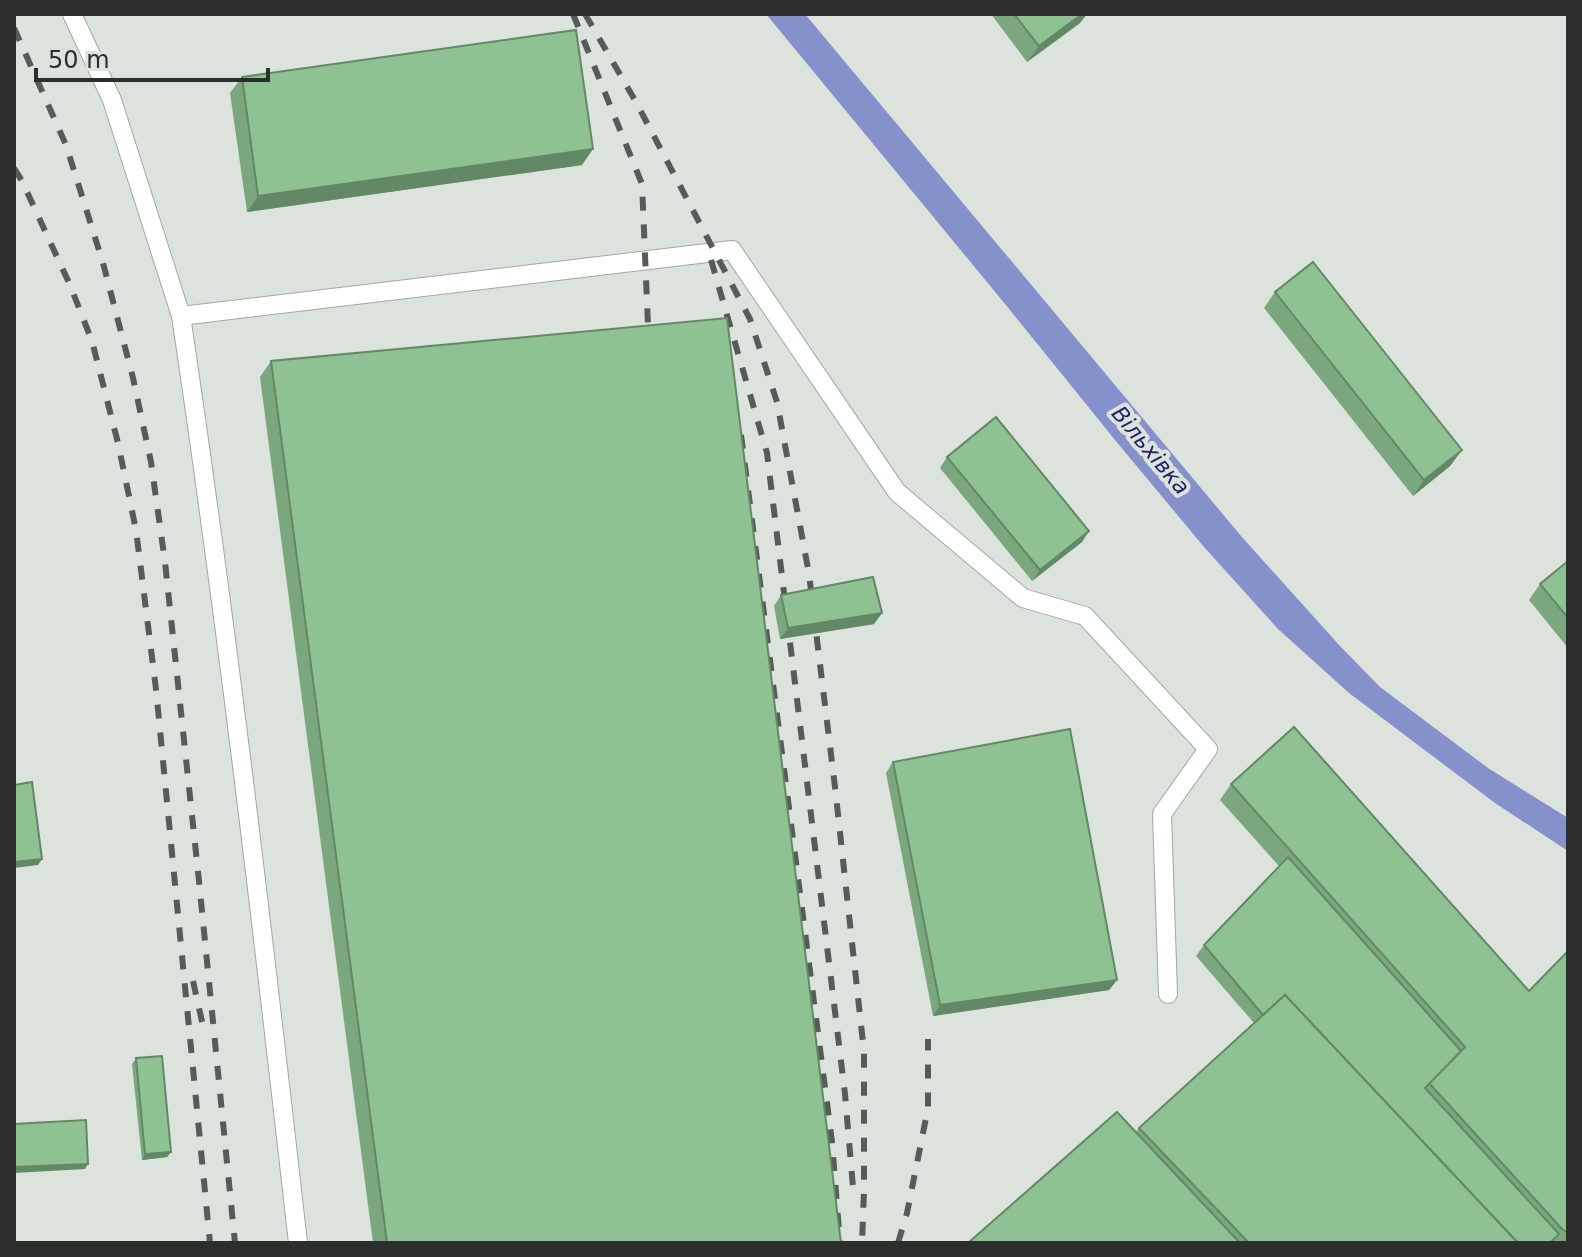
<svg xmlns="http://www.w3.org/2000/svg" width="1582" height="1257" viewBox="0 0 1582 1257" font-family="'DejaVu Sans',sans-serif">
  <style>
    .water { fill: #8691cb }
    .lines { fill: none; stroke-linecap: round; stroke-linejoin: round }
    .lane-casing { stroke: #a2a8a2; stroke-width: 20 }
    .lane { stroke: #fff; stroke-width: 18 }
    .rail { stroke: #575b58; stroke-width: 6; stroke-dasharray: 14 14; stroke-linecap: butt }
    .wall { fill: #7aa77e }
    .shaded-wall { fill: #638866 }
    .building { fill: #8ec292; stroke: #638866; stroke-width: 2 }
    .labels { text-anchor: middle; stroke-width: 8; stroke-linejoin: round; paint-order: stroke }
    .water-label { font-size: 22px; font-style: italic; fill: #202166; stroke: #dce3dd }
  </style>
  <rect width="100%" height="100%" fill="#dce3dd"/>
  <polygon class="water" points="766,14 805,14 1241,536 1340,646 1380,687 1488,768 1568,818 1568,851 1495,803 1349,693 1278,629 1204,547 1115,440 1001,299"/>
  <g class="lines">
    <defs>
      <g id="lane">
        <polyline points="72,14 112,100 181,316 732,250 897,492 1023,598 1085,616 1208,749 1162,814 1168,994"/>
        <path d="M181 316C227 624 263 933 298 1243"/>
      </g>
    </defs>
    <use href="#lane" class="lane-casing"/>
    <use href="#lane" class="lane"/>
    <g class="rail">
      <polyline points="573,14 642,184 649,349"/>
      <polyline points="585,14 636,102 750,319 777,402 809,574 835,787 864,1052 864,1191 862,1243"/>
      <polyline points="14,28 66,145 103,263 133,378 151,462 165,562 199,881 235,1243"/>
      <polyline points="14,168 22,181 70,285 92,341 118,443 136,530 156,689 210,1243"/>
      <polyline points="711,260 767,453 845,1094 854,1199"/>
      <polyline points="741,435 832,1142 840,1243"/>
      <polyline points="193,981 205,1035"/>
      <polyline points="898,1243 907,1213 928,1108 928,1039"/>
    </g>
  </g>
  <g class="wall">
    <polygon points="991,14 1087,14 1080,23 1027,62"/>
    <polygon points="242,77 582,165 247,212 230,93"/>
    <polygon points="1275,292 1462,450 1450,466 1413,496 1264,308"/>
    <polygon points="271,361 841,1243 373,1243 260,377"/>
    <polygon points="947,457 1082,542 1032,581 940,468"/>
    <polygon points="1568,561 1568,648 1529,600 1540,584"/>
    <polygon points="781,595 882,613 874,624 780,639 774,606"/>
    <polygon points="893,762 1117,980 1109,990 933,1016 886,773"/>
    <polygon points="1231,784 1529,991 1568,951 1568,1243 968,1243 1136,1132 1139,1128 1254,1023 1196,956 1204,945 1279,866 1220,800"/>
    <polygon points="136,1058 171,1152 167,1157 142,1160 132,1064"/>
  </g>
  <g class="shaded-wall">
    <polygon points="1082,14 1087,14 1080,23 1027,62 1039,46"/>
    <polygon points="593,149 582,165 247,212 258,196"/>
    <polygon points="1462,450 1450,466 1413,496 1424,480"/>
    <polygon points="1089,531 1082,542 1032,581 1040,570"/>
    <polygon points="882,613 874,624 780,639 788,628"/>
    <polygon points="42,859 38,865 14,868 14,862"/>
    <polygon points="1117,980 1109,990 933,1016 940,1005"/>
    <polygon points="171,1152 167,1157 142,1160 145,1154"/>
    <polygon points="88,1164 85,1169 14,1173 14,1167"/>
  </g>
  <g class="building">
    <polygon points="1014,14 1082,14 1039,46"/>
    <polygon points="576,30 593,149 258,196 242,77"/>
    <polygon points="1313,262 1462,450 1424,480 1275,292"/>
    <polygon points="727,318 841,1243 387,1243 271,361"/>
    <polygon points="996,417 1089,531 1040,570 947,457"/>
    <polygon points="1568,561 1568,618 1540,584"/>
    <polygon points="873,577 882,613 788,628 781,595"/>
    <polygon points="1294,727 1529,991 1568,951 1568,1233 1562,1229 1429,1083 1465,1047 1231,784"/>
    <polygon points="1070,729 1117,980 940,1005 893,762"/>
    <polygon points="32,782 42,859 14,862 14,785"/>
    <polygon points="1288,857 1461,1051 1425,1088 1559,1234 1550,1243 1518,1243 1285,995 1263,1015 1204,945"/>
    <polygon points="1285,995 1518,1243 1249,1243 1139,1128"/>
    <polygon points="162,1056 171,1152 145,1154 136,1058"/>
    <polygon points="1117,1112 1240,1243 968,1243"/>
    <polygon points="86,1120 88,1164 14,1167 14,1124"/>
  </g>
  <g class="labels">
    <g class="water-label">
      <text transform="translate(1151 450) rotate(50)" y="8">Вільхівка</text>
    </g>
  </g>
  <rect width="1582" height="1257" fill="none" stroke="#2b2e2c" stroke-width="32"/>
  <path d="M36 68v12h232v-12" fill="none" stroke="#2b2e2c" stroke-width="4"/>
  <text x="48" y="68" font-size="24" fill="#2b2e2c" stroke="#dce3dd" stroke-width="6" paint-order="stroke">50 m</text>
</svg>
